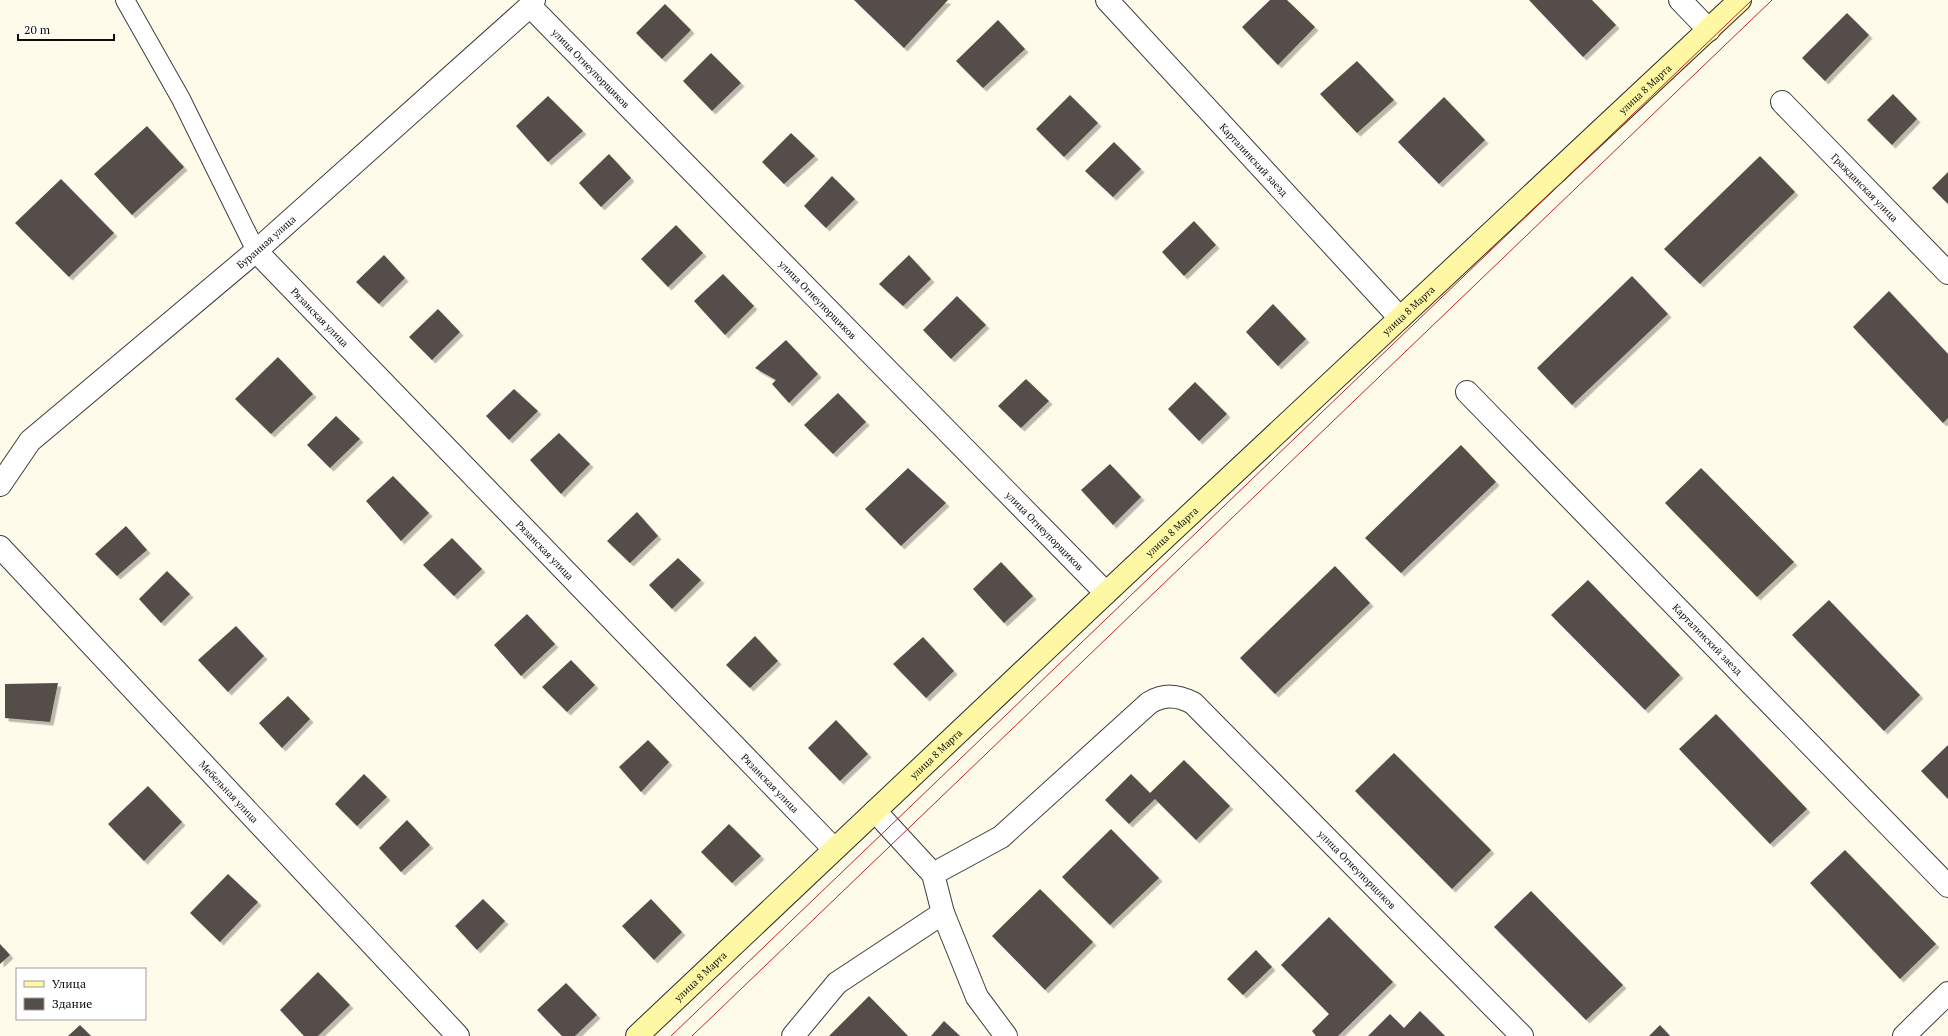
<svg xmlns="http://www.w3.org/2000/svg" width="1948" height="1036" viewBox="0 0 1948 1036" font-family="'PT Serif',serif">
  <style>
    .building { fill: #544d48; filter: url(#shadow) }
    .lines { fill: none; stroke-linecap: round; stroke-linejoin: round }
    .lane-casing { stroke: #3e3e3e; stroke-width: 20 }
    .street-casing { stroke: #3e3e3e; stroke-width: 24 }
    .secondary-casing { stroke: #2d2d2d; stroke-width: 24 }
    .lane { stroke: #fff; stroke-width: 18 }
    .street { stroke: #fff; stroke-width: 22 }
    .secondary { stroke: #fef8a5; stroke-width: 22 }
    .tram { stroke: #ba2527; stroke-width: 1 }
    .labels { text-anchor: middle; stroke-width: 4; stroke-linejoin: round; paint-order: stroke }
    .street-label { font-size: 10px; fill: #0b0b0b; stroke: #fff }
  </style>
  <defs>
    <filter id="shadow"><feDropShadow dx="3.5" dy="3.5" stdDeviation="0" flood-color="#0004"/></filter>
  </defs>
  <rect width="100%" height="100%" fill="#fffbea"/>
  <g class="building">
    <polygon points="854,0 948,0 904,48"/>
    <polygon points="1270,0 1287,0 1315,27 1278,65 1242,27"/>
    <polygon points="1529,0 1592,0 1616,25 1583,57"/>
    <polygon points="665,4 691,30 662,59 636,33"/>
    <polygon points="1847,13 1869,35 1825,81 1802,58"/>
    <polygon points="998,20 1025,49 983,88 956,61"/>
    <polygon points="711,53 741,83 712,111 683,81"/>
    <polygon points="1357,61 1394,100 1357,133 1320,94"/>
    <polygon points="1893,94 1917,119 1892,145 1867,120"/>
    <polygon points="1070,95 1098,123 1064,157 1036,129"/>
    <polygon points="548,96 583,131 548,162 516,126"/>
    <polygon points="1444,97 1485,140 1439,184 1398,142"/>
    <polygon points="147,126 184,167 132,215 94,174"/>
    <polygon points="791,133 815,156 784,184 762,162"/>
    <polygon points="1114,142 1141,169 1113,197 1085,171"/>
    <polygon points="609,154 631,178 601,207 579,183"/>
    <polygon points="1760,156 1795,192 1700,284 1664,249"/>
    <polygon points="1948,172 1948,204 1932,188"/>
    <polygon points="832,176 855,199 826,228 804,206"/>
    <polygon points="61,179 114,233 69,277 15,223"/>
    <polygon points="1194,221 1216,245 1184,276 1162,252"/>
    <polygon points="676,225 703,253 668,287 641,259"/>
    <polygon points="384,255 405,278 379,304 356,282"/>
    <polygon points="909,255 931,279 903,306 879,284"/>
    <polygon points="723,274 754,306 725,335 694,301"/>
    <polygon points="1632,276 1668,314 1572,405 1537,368"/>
    <polygon points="1889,291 1948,354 1948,418 1943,423 1853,327"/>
    <polygon points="957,296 986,325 951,359 923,330"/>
    <polygon points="1273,304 1306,339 1278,366 1246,332"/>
    <polygon points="438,309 460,332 432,360 409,337"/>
    <polygon points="786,340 818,374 789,403 772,384 776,380 755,368"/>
    <polygon points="278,357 313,394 271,434 235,399"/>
    <polygon points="1026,379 1049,401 1021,428 998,406"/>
    <polygon points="1195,382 1227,414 1199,441 1168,409"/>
    <polygon points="514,389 538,411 509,440 486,416"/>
    <polygon points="838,393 866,422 833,454 804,425"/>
    <polygon points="336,416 360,439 330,468 307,445"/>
    <polygon points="559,433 590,464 561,494 530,460"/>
    <polygon points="1461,445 1496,482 1401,573 1365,538"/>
    <polygon points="1110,464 1141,497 1113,525 1081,490"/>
    <polygon points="908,468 946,503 901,546 865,509"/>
    <polygon points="1701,468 1794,562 1757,597 1665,503"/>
    <polygon points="393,476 429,513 401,541 366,501"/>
    <polygon points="637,512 658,536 630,563 607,541"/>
    <polygon points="126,526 147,550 117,576 95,554"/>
    <polygon points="452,538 482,569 454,596 423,565"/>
    <polygon points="678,558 701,580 672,609 649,585"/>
    <polygon points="1001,562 1033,596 1004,623 973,589"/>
    <polygon points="1335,566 1370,603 1275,694 1240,658"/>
    <polygon points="167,571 190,594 161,623 139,599"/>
    <polygon points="1588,580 1680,675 1645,710 1551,615"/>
    <polygon points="1829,600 1920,695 1884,731 1792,635"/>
    <polygon points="527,614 555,644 521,676 494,645"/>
    <polygon points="236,626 264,656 228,692 198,660"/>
    <polygon points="755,636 778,661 750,688 726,665"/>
    <polygon points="923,637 954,671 926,698 893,664"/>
    <polygon points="571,660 595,685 567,712 542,687"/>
    <polygon points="58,683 50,722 5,718 5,684"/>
    <polygon points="288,696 310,719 282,748 259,723"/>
    <polygon points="1716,714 1807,809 1770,844 1679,749"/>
    <polygon points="836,720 868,754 840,781 808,748"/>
    <polygon points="648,740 669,762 641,792 619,767"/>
    <polygon points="1948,745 1948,799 1921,771"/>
    <polygon points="1394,753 1491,850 1452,889 1355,791"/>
    <polygon points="1184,760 1230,806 1196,840 1155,799 1129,824 1105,800 1131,774 1150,793"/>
    <polygon points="364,774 387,797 357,826 335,804"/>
    <polygon points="148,786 182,822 144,861 108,824"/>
    <polygon points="407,820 430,845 401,872 379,848"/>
    <polygon points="729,824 761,856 732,883 701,852"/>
    <polygon points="1111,829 1159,878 1110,925 1062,877"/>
    <polygon points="1845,850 1936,944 1900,979 1810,883"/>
    <polygon points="228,874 258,902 220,942 190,913"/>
    <polygon points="1040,889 1093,942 1045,990 992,936"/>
    <polygon points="1531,891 1623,985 1586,1020 1494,927"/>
    <polygon points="483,899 505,921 477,950 455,926"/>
    <polygon points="651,899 682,932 654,960 622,926"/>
    <polygon points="1329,917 1393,982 1338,1036 1316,1036 1312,1031 1329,1014 1281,965"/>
    <polygon points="0,944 10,955 0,964"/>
    <polygon points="1256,950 1272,967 1243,995 1227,979"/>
    <polygon points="318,972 350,1005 318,1036 304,1036 280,1010"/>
    <polygon points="566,983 597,1015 575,1036 562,1036 537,1010"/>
    <polygon points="869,996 908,1036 829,1036"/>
    <polygon points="1420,1011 1445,1036 1368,1036 1390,1014 1404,1028"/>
    <polygon points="944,1021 960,1036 931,1036"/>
    <polygon points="80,1025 91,1036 68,1036"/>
    <polygon points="1660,1025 1670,1036 1649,1036"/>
  </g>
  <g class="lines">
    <defs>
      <polyline id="lane" points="125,0 181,99 256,251"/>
      <g id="street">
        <path id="s1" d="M1107 0 1400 318"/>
        <polyline points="1680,0 1709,30"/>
        <path id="s2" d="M530 6 1106 593"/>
        <path id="s3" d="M1782 102 1948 273"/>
        <path id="s4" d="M256 251 834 849"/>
        <path id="s5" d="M1467 392 1948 886"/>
        <path id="s6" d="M0 485 30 441 256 251 530 6 534 0"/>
        <path id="s7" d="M0 547 458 1036"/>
        <polyline points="875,811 933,874 943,913 977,997 1006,1036"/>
        <path id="s8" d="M933 874 1001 837 1149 703C1164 694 1177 695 1193 703L1522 1036"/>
        <polyline points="793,1036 837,983 943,913"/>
        <polyline points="1904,1036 1948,993"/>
      </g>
      <g id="secondary">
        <path id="s9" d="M637 1036 1106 593 1740 0"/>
      </g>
    </defs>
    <use href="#lane" class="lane-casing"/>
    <use href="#street" class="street-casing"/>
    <use href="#secondary" class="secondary-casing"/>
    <use href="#lane" class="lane"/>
    <use href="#street" class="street"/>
    <use href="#secondary" class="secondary"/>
    <g class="tram">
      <polyline points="671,1036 1752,0"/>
      <polyline points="692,1036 1772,0"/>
    </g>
  </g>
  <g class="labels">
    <g class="street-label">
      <text dy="4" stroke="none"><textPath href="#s2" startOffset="87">улица Огнеупорщиков</textPath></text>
      <text dy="4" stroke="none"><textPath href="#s9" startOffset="1383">улица 8 Марта</textPath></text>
      <text dy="4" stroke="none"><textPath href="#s1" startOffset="217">Карталинский заезд</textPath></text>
      <text dy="4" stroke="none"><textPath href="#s3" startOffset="119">Гражданская улица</textPath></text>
      <text dy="4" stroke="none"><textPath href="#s6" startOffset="362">Буранная улица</textPath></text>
      <text dy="4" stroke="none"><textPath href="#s2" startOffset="411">улица Огнеупорщиков</textPath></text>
      <text dy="4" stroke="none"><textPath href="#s9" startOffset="1059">улица 8 Марта</textPath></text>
      <text dy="4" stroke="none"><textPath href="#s4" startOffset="92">Рязанская улица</textPath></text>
      <text dy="4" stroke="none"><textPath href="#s2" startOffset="735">улица Огнеупорщиков</textPath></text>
      <text dy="4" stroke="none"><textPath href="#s9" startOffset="735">улица 8 Марта</textPath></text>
      <text dy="4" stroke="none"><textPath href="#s4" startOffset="416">Рязанская улица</textPath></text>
      <text dy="4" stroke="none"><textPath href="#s5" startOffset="345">Карталинский заезд</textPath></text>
      <text dy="4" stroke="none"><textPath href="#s9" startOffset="411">улица 8 Марта</textPath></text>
      <text dy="4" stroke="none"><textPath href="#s4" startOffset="740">Рязанская улица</textPath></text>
      <text dy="4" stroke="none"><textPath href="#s7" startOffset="335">Мебельная улица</textPath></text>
      <text dy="4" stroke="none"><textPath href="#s8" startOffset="557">улица Огнеупорщиков</textPath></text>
      <text dy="4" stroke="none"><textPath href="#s9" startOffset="87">улица 8 Марта</textPath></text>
    </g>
  </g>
  <rect x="16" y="968" width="130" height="52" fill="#ffffff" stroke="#9d9d9d"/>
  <rect x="24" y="981" width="20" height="6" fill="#fef8a5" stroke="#9d9d9d"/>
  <text x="52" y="988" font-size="12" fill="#0b0b0b">Улица</text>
  <rect x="24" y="998" width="20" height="12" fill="#544d48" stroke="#9d9d9d"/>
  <text x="52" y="1008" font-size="12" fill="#0b0b0b">Здание</text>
  <path d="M18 34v6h96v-6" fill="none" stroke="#0b0b0b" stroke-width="2"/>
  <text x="24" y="34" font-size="12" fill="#0b0b0b" stroke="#ffffff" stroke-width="3" paint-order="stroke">20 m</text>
</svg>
